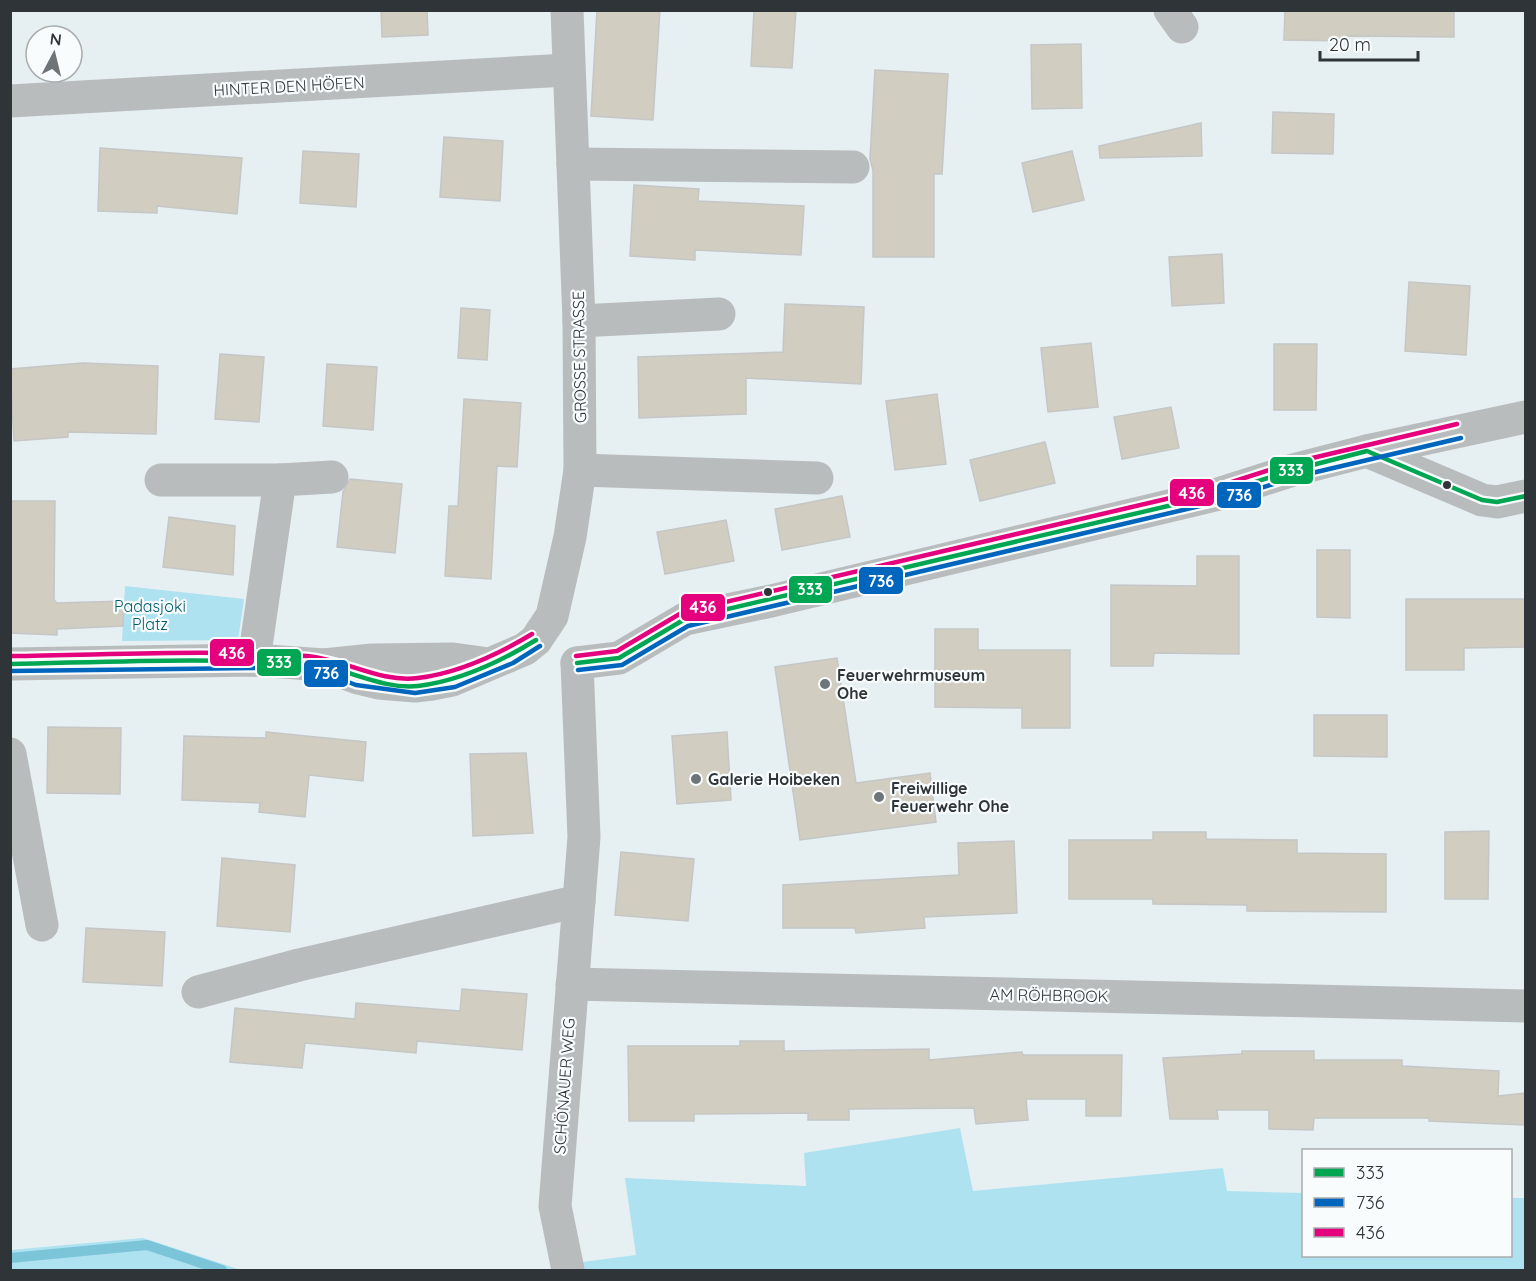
<svg xmlns="http://www.w3.org/2000/svg" width="1536" height="1281" viewBox="0 0 1536 1281" font-family="Quicksand,sans-serif">
  <style>
    .green { fill: #aee2f1 }
    .lines { fill: none; stroke-linecap: round; stroke-linejoin: round }
    .stream { stroke: #7cc4d8; stroke-width: 10 }
    .building { fill: #d1cdc1; stroke: #c4c7c6; stroke-width: 1.5 }
    .minor { stroke: #b9bcbd; stroke-width: 33 }
    .bus-1-casing { stroke: #f9fcfd; stroke-width: 9 }
    .bus-2-casing { stroke: #f9fcfd; stroke-width: 9 }
    .bus-3-casing { stroke: #f9fcfd; stroke-width: 9 }
    .bus-1 { stroke: #00a651; stroke-width: 4.5 }
    .bus-2 { stroke: #0065bd; stroke-width: 4.5 }
    .bus-3 { stroke: #e5007d; stroke-width: 4.5 }
    .bus-dot { fill: #2e3437; stroke: #f9fcfd; stroke-width: 2 }
    .poi-dot { fill: #6e7578; stroke: #f9fcfd; stroke-width: 2 }
    .labels { text-anchor: middle; stroke-width: 4.5; stroke-linejoin: round; paint-order: stroke }
    .street-label { font-size: 16px; fill: #2e3437; stroke: #f9fcfd }
    .park-label { font-size: 16px; fill: #015b6e; stroke: #f9fcfd }
    .poi-label { font-size: 16px; font-weight: bold; fill: #2e3437; stroke: #f9fcfd; text-anchor: start }
    .line-badge { stroke: #f9fcfd; stroke-width: 2 }
    .badge-label { font-size: 16px; text-anchor: middle; font-weight: bold; fill: #fff }
  </style>
  <rect width="100%" height="100%" fill="#e6eff2"/>
  <g class="green">
    <polygon points="125,586 244,599 238,640 122,641"/>
    <polygon points="960,1128 973,1191 1223,1168 1227,1191 1303,1193 1304,1256 1510,1256 1511,1198 1525,1198 1525,1270 568,1270 567,1264 636,1255 625,1178 806,1186 804,1153"/>
    <polygon points="143,1238 241,1270 11,1270 11,1250"/>
  </g>
  <g class="lines">
    <polyline class="stream" points="10,1258 147,1245 222,1270"/>
  </g>
  <g class="building">
    <polygon points="381,10 427,10 428,35 382,37"/>
    <polygon points="597,10 660,10 653,120 591,116"/>
    <polygon points="754,10 796,10 792,68 751,66"/>
    <polygon points="1285,10 1454,10 1454,37 1345,36 1345,41 1284,40"/>
    <polygon points="1081,44 1082,108 1032,109 1031,45"/>
    <polygon points="875,70 948,74 942,174 934,174 934,257 873,257 873,170 870,159"/>
    <polygon points="1273,112 1334,114 1333,154 1272,153"/>
    <polygon points="1201,123 1202,156 1100,158 1099,146"/>
    <polygon points="444,137 503,141 500,201 440,197"/>
    <polygon points="100,148 242,158 237,214 157,206 157,213 98,211"/>
    <polygon points="303,151 359,154 356,207 300,203"/>
    <polygon points="1072,151 1084,200 1033,212 1022,163"/>
    <polygon points="634,185 699,189 698,201 804,206 801,255 695,250 695,260 630,256"/>
    <polygon points="1222,254 1224,303 1172,306 1169,257"/>
    <polygon points="1409,282 1470,286 1466,355 1405,351"/>
    <polygon points="785,304 864,307 861,384 746,378 746,414 639,418 638,357 783,352"/>
    <polygon points="461,308 490,310 487,360 458,358"/>
    <polygon points="1091,343 1098,407 1048,412 1041,348"/>
    <polygon points="1274,344 1317,344 1316,410 1274,410"/>
    <polygon points="220,354 264,357 259,422 215,419"/>
    <polygon points="83,363 158,366 156,434 68,432 68,437 14,441 10,369"/>
    <polygon points="327,364 377,367 373,430 323,426"/>
    <polygon points="937,394 946,464 895,470 886,401"/>
    <polygon points="464,399 521,403 517,467 497,466 491,579 445,576 449,506 458,506"/>
    <polygon points="1171,407 1179,448 1122,459 1114,417"/>
    <polygon points="1045,442 1055,483 980,501 970,460"/>
    <polygon points="350,479 402,484 395,553 337,547 343,492"/>
    <polygon points="842,496 850,537 782,550 775,509"/>
    <polygon points="10,501 55,501 54,600 57,603 124,601 123,626 57,629 57,635 10,633"/>
    <polygon points="169,517 235,526 233,575 163,567"/>
    <polygon points="726,520 734,561 665,574 657,532"/>
    <polygon points="1317,550 1350,550 1350,618 1317,617"/>
    <polygon points="1197,556 1239,556 1239,654 1154,653 1153,666 1111,666 1111,585 1197,586"/>
    <polygon points="1406,599 1526,599 1526,647 1464,648 1464,670 1406,670"/>
    <polygon points="935,629 978,629 978,650 1070,650 1070,728 1022,728 1022,708 935,707"/>
    <polygon points="837,658 856,783 930,773 936,822 800,840 775,667"/>
    <polygon points="1314,715 1387,715 1387,757 1314,756"/>
    <polygon points="48,727 121,728 120,794 47,793"/>
    <polygon points="266,732 366,742 363,781 309,775 305,817 259,812 260,803 182,800 184,736 266,738"/>
    <polygon points="727,732 731,800 677,804 672,736"/>
    <polygon points="526,753 533,833 473,836 470,754"/>
    <polygon points="1489,831 1488,899 1445,899 1445,832"/>
    <polygon points="1153,832 1206,832 1206,839 1297,840 1297,853 1386,854 1386,912 1247,911 1247,905 1153,904 1153,899 1069,899 1069,840 1153,840"/>
    <polygon points="1014,841 1017,913 924,917 925,928 856,933 855,928 783,928 783,885 959,875 958,843"/>
    <polygon points="621,852 694,859 688,921 615,915"/>
    <polygon points="222,858 295,865 290,932 217,926"/>
    <polygon points="86,928 165,932 162,986 83,982"/>
    <polygon points="462,989 527,994 522,1050 417,1041 416,1053 305,1043 302,1068 230,1062 235,1008 355,1019 356,1003 460,1011"/>
    <polygon points="740,1041 784,1041 784,1051 929,1049 929,1060 1022,1052 1023,1055 1122,1055 1121,1116 1086,1116 1086,1099 1026,1099 1028,1120 976,1124 974,1108 849,1109 849,1120 808,1120 808,1113 694,1114 694,1121 629,1121 628,1046 740,1046"/>
    <polygon points="1242,1051 1314,1051 1314,1060 1402,1060 1402,1066 1499,1071 1498,1096 1526,1093 1526,1125 1429,1121 1429,1118 1314,1118 1313,1130 1269,1129 1269,1110 1217,1110 1218,1119 1170,1119 1163,1058 1242,1054"/>
  </g>
  <g class="lines">
    <g class="minor">
      <polyline points="1170,10 1182,27"/>
      <polyline points="10,101 567,70"/>
      <polyline points="573,164 853,167"/>
      <polyline points="579,321 719,314"/>
      <polyline points="1367,451 1482,500 1497,502 1526,496"/>
      <polyline points="580,470 817,478"/>
      <polyline points="161,480 280,480"/>
      <polyline points="254,660 280,480 332,477"/>
      <polyline points="577,663 619,658 685,619 771,601 1215,495 1293,470 1367,451 1526,417"/>
      <polyline points="10,664 254,660 324,665 372,660 453,659 482,663"/>
      <polyline points="324,665 358,678 379,683 415,686 432,684 452,680 525,649 536,640 552,616 570,537 580,470 579,321 567,10"/>
      <polyline points="10,754 42,925"/>
      <polyline points="572,984 1526,1006"/>
      <polyline points="198,992 299,965 579,901"/>
      <polyline points="568,1270 555,1206 584,837 577,663"/>
    </g>
    <defs>
      <g id="bus-1">
        <polyline points="577,663 619,658 685,619 1215,495 1293,470 1367,451 1482,500 1497,502 1526,496"/>
        <path d="M10 664C109 662 209 657 307 664 344 666 380 690 418 686 460 681 500 662 536 640"/>
      </g>
      <g id="bus-2">
        <polyline points="578,670 622,665 688,626 1217,502 1295,477 1461,438"/>
        <polyline points="10,671 254,668 322,672 356,685 415,693 455,687 513,663 540,646"/>
      </g>
      <g id="bus-3">
        <path d="M10 656C109 655 209 649 307 656 344 659 380 683 418 678 459 673 497 655 532 634"/>
        <polyline points="576,656 617,651 683,612 1213,488 1291,463 1457,424"/>
      </g>
    </defs>
    <use href="#bus-1" class="bus-1-casing"/>
    <use href="#bus-2" class="bus-2-casing"/>
    <use href="#bus-3" class="bus-3-casing"/>
    <use href="#bus-1" class="bus-1"/>
    <use href="#bus-2" class="bus-2"/>
    <use href="#bus-3" class="bus-3"/>
  </g>
  <g class="bus-dot">
    <circle cx="1447" cy="485" r="5"/>
    <circle cx="768" cy="592" r="5"/>
  </g>
  <g class="poi-dot">
    <circle cx="825" cy="684" r="6"/>
    <circle cx="696" cy="779" r="6"/>
    <circle cx="879" cy="797" r="6"/>
  </g>
  <g class="labels">
    <g class="street-label">
      <text transform="translate(289 86) rotate(-3)" y="6">HINTER DEN HÖFEN</text>
      <text transform="translate(579 357) rotate(-91)" y="6">GROSSE STRASSE</text>
      <text transform="translate(1049 995) rotate(1)" y="6">AM RÖHBROOK</text>
      <text transform="translate(564 1086) rotate(-86)" y="6">SCHÖNAUER WEG</text>
    </g>
    <g class="park-label">
      <text x="150" y="612">Padasjoki<tspan x="150" dy="18">Platz</tspan></text>
    </g>
    <g class="poi-label">
      <text x="837" y="681">Feuerwehrmuseum<tspan x="837" dy="18">Ohe</tspan></text>
      <text x="708" y="785">Galerie Hoibeken</text>
      <text x="891" y="794">Freiwillige<tspan x="891" dy="18">Feuerwehr Ohe</tspan></text>
    </g>
  </g>
  <g class="line-badge">
    <rect x="1269" y="456" width="45" height="29" rx="6" fill="#00a651"/>
    <rect x="1169" y="478" width="46" height="29" rx="6" fill="#e5007d"/>
    <rect x="1216" y="481" width="46" height="28" rx="6" fill="#0065bd"/>
    <rect x="858" y="566" width="46" height="29" rx="6" fill="#0065bd"/>
    <rect x="788" y="575" width="45" height="29" rx="6" fill="#00a651"/>
    <rect x="680" y="593" width="46" height="29" rx="6" fill="#e5007d"/>
    <rect x="209" y="638" width="46" height="29" rx="6" fill="#e5007d"/>
    <rect x="256" y="648" width="46" height="29" rx="6" fill="#00a651"/>
    <rect x="303" y="659" width="46" height="29" rx="6" fill="#0065bd"/>
  </g>
  <g class="badge-label">
    <text x="1291" y="476">333</text>
    <text x="1192" y="499">436</text>
    <text x="1239" y="501">736</text>
    <text x="881" y="587">736</text>
    <text x="810" y="595">333</text>
    <text x="703" y="613">436</text>
    <text x="232" y="659">436</text>
    <text x="279" y="668">333</text>
    <text x="326" y="679">736</text>
  </g>
  <rect width="1536" height="1281" fill="none" stroke="#2e3437" stroke-width="24"/>
  <rect x="1302" y="1149" width="210" height="108" fill="#f9fcfd" stroke="#a8acae" stroke-width="1.5"/>
  <rect x="1314" y="1168" width="30" height="9" fill="#00a651" stroke="#a8acae" stroke-width="1.5"/>
  <text x="1356" y="1179" font-size="18" fill="#2e3437">333</text>
  <rect x="1314" y="1198" width="30" height="9" fill="#0065bd" stroke="#a8acae" stroke-width="1.5"/>
  <text x="1356" y="1209" font-size="18" fill="#2e3437">736</text>
  <rect x="1314" y="1228" width="30" height="9" fill="#e5007d" stroke="#a8acae" stroke-width="1.5"/>
  <text x="1356" y="1239" font-size="18" fill="#2e3437">436</text>
  <g transform="translate(54 54) rotate(7)"><circle r="28" fill="#f9fcfd" stroke="#a8acae" stroke-width="1.5"/>
  <path d="M0-4.5L10 22L0 15L-10 22Z" fill="#6e7578"/>
  <text y="-9" font-size="16" font-weight="bold" text-anchor="middle" fill="#2e3437">N</text>
  </g>
  <path d="M1320 51v9h98v-9" fill="none" stroke="#2e3437" stroke-width="3"/>
  <text x="1329" y="51" font-size="18" fill="#2e3437" stroke="#f9fcfd" stroke-width="4.5" paint-order="stroke">20 m</text>
</svg>
